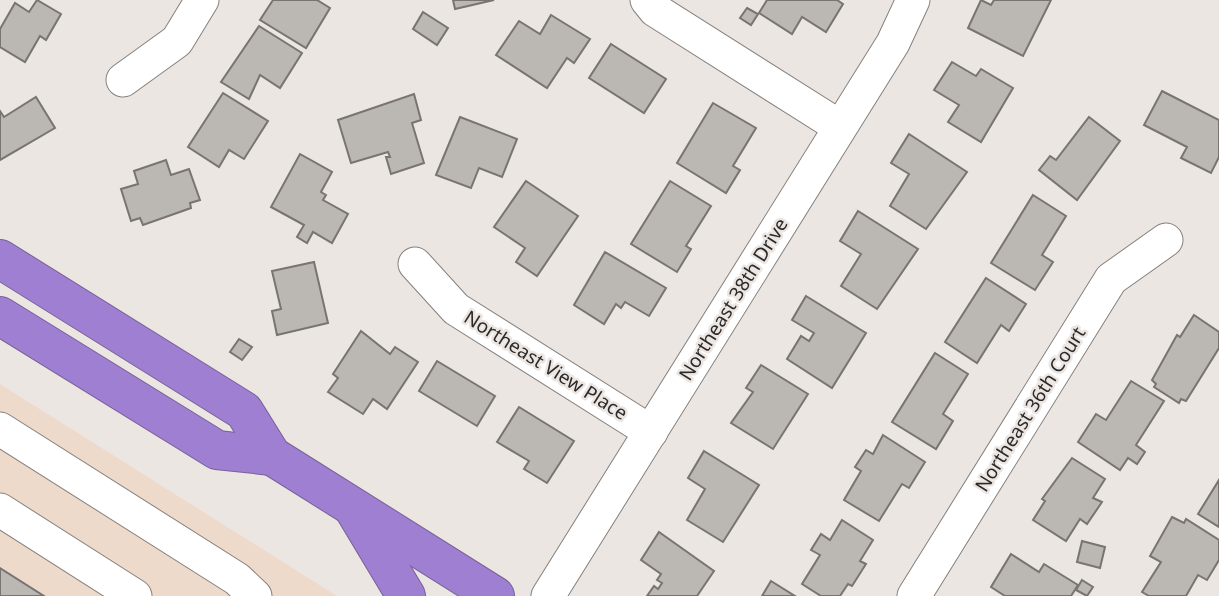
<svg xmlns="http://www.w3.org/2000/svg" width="1219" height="596" viewBox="0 0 1219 596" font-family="'Noto Sans',sans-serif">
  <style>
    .industrial { fill: #eedacb }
    .building { fill: #bbb7b3; stroke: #797471; stroke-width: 2 }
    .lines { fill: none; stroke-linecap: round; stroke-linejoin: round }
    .minor-casing { stroke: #85807d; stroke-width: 35 }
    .highway-casing { stroke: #776196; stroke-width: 40 }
    .minor { stroke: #fff; stroke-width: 33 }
    .highway { stroke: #9f7fd1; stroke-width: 38 }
    .labels { text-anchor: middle; stroke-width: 5; stroke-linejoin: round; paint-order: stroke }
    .street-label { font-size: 19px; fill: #2c2a29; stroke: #ece6e3 }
  </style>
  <rect width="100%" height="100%" fill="#ece6e3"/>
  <polygon class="industrial" points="0,384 337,596 0,596"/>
  <g class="building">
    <polygon points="37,0 61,14 46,40 40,36 25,62 0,47 0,29 15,3 29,12"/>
    <polygon points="273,0 317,0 330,8 306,48 260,20"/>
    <polygon points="453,0 494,0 455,9"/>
    <polygon points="767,0 837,0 843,4 826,32 802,17 792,34 759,13"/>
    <polygon points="981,0 991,5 994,0 1051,0 1023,56 968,28"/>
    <polygon points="747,8 758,14 751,25 740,18"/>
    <polygon points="423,12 448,28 437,45 413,29"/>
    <polygon points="551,15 590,39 574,63 567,58 547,88 496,55 519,21 540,34"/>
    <polygon points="259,26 302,53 280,88 260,75 249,99 221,82"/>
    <polygon points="611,44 666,79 644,113 589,78"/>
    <polygon points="952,62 976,76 981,69 1013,88 981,142 948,122 959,105 934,90"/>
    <polygon points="1162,91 1219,120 1219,157 1211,173 1181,158 1187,147 1144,125"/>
    <polygon points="223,93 268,121 244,159 229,150 219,167 188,147"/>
    <polygon points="414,94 421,120 412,123 424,163 391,174 386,157 390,157 388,152 351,163 338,120"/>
    <polygon points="36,97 55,128 0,160 0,111 4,117"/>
    <polygon points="713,103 756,128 733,166 740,170 726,193 677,163"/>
    <polygon points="460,117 517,139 502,177 479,168 471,188 436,175"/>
    <polygon points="1089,117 1120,141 1077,200 1039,170 1050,156 1056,160"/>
    <polygon points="909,134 967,172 926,229 890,206 909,174 891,163"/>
    <polygon points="300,154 332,172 321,192 326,195 323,200 348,214 332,243 313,232 307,243 297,237 304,225 271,207"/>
    <polygon points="166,160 171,175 189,169 200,200 190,203 191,208 143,225 140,218 131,221 121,189 138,184 134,171"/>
    <polygon points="526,181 578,216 537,276 516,262 525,248 494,227"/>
    <polygon points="670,181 711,206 686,246 691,249 677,272 631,244"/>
    <polygon points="1033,195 1066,216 1042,255 1053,262 1035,290 991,263"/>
    <polygon points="858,211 918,249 877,309 841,286 861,254 840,241"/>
    <polygon points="605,252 666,288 649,316 625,302 621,308 616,304 604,324 574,305"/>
    <polygon points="314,262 328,323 277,335 272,311 281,309 272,271"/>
    <polygon points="986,278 1026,304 1009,331 1001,325 977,363 945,342"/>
    <polygon points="806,296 866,333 832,388 787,359 801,336 809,341 814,333 792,320"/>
    <polygon points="1194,315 1219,332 1219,348 1186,401 1181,399 1179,403 1154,387 1156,384 1152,380 1177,335 1180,337"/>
    <polygon points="361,331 390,354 395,347 418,362 387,409 373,399 363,414 328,392 338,378 333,374"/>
    <polygon points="239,339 252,347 242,360 230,352"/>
    <polygon points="935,353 968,374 943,414 953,421 936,449 892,422"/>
    <polygon points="437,361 495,396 477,426 419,391"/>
    <polygon points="761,365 808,394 773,449 731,423 753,392 746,388"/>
    <polygon points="1131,381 1164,401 1136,445 1145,452 1137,464 1128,458 1120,470 1078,442 1096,414 1106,420"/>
    <polygon points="519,407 574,441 547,483 524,469 529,461 497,442"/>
    <polygon points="883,435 925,462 909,488 902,484 879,521 844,500 861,471 855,467 866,450 873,454"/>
    <polygon points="704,451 759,485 723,542 687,520 705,489 688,478"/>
    <polygon points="1072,458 1105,479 1093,498 1102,502 1087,524 1080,519 1066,541 1033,520 1045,501 1042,499"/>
    <polygon points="1219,480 1219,527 1198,514"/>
    <polygon points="1172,517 1184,523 1186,519 1219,540 1219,560 1207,580 1198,575 1186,596 1149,596 1142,592 1161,562 1150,556"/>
    <polygon points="842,520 873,540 860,561 866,564 852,586 848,584 840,596 821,596 802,584 820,555 811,550 821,534 830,540"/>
    <polygon points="659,532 714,571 697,596 647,596 654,586 658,589 662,583 657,580 661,574 641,560"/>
    <polygon points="1082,541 1105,547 1100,568 1077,562"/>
    <polygon points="1011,554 1039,572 1044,564 1078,585 1071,596 1005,596 991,587"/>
    <polygon points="0,568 44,596 0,596"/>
    <polygon points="1082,580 1093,587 1087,596 1076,590"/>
    <polygon points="771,581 795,596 762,596"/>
  </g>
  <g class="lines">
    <defs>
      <g id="minor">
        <polyline points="647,0 655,10 840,127"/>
        <polyline points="123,80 177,41 202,0"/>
        <polyline points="415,264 456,309 651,432"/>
        <polyline points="0,429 237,579 255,596"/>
        <polyline points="0,510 135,596"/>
        <polyline points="548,596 893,43 913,0"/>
        <polyline points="914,596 1111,279 1166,240"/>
      </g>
      <g id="highway">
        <polyline points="0,259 244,411 272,456 495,596"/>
        <polyline points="0,316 217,450 272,456"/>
        <polyline points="355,511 406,596"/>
      </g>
    </defs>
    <use href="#minor" class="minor-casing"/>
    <use href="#highway" class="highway-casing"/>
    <use href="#minor" class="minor"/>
    <use href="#highway" class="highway"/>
  </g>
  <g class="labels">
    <g class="street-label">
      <text transform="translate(733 299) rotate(-58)" y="7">Northeast 38th Drive</text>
      <text transform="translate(546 365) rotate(32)" y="7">Northeast View Place</text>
      <text transform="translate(1030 409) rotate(-58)" y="7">Northeast 36th Court</text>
    </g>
  </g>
</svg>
